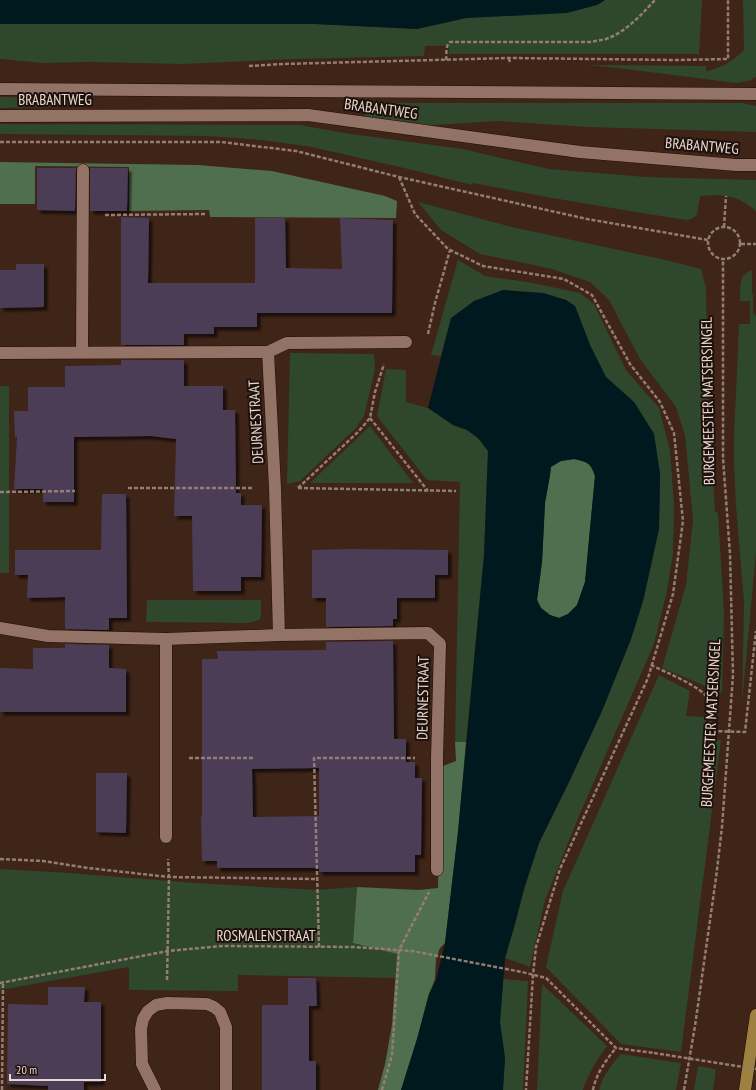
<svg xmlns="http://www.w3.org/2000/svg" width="756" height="1090" viewBox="0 0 756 1090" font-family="'PT Sans Narrow',sans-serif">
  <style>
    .green { fill: #2f472d }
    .forest { fill: #506f4e }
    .water { fill: #00191f; fill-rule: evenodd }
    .building { fill: #4c3c55; fill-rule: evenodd; filter: url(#shadow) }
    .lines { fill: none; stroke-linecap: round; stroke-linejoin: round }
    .minor-casing { stroke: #240c03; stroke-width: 13 }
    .major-casing { stroke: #240c03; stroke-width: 13 }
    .path { stroke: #947d73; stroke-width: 2.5; stroke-dasharray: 4 2; stroke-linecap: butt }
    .minor { stroke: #937365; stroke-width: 12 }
    .major { stroke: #9e8140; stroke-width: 12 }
    .path-bridge { stroke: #947d73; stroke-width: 2.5; stroke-dasharray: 4 2; stroke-linecap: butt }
    .labels { text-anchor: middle; stroke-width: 4; stroke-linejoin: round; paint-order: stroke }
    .street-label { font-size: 15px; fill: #ead8d0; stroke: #1d110b }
  </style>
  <defs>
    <filter id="shadow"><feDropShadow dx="3.5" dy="3.5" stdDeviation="1" flood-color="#0009"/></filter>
  </defs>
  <rect width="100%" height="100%" fill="#3f2418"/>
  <g class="green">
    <polygon points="605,0 702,0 699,54 449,54 449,46 425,46 424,56 294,59 183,64 90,62 43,63 0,59 0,24 315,24 417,29 466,18 528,15 597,5"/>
    <path d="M743 0H756V77L748 81 736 83 618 68 587 65 706 66V71C721 69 734 60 744 50Z"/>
    <polygon points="0,97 49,98 80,100 82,102 81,104 79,105 47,107 0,108"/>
    <path d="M370 102 410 103H742L756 106V132L588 127 498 121 418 126 367 118C362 112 362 105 370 102Z"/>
    <path d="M0 124 300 125 344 133 463 149 549 169 646 177 756 180V211C737 195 724 194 700 196L697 215 691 219 686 220C615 209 544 197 473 183L472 185 417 171 312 147 262 140 208 136 0 134Z"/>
    <polygon points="418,202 512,227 670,261 701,269 706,288 708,400 715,512 718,513 724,613 722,693 662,668 686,585 693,520 685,435 676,407 640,359 609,300 590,282 552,269 480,254 441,230"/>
    <polygon points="458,260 485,276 533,283 580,293 594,304 626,370 659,408 670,450 674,504 673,554 667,591 654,644 579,816 545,900 530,967 505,958 515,924 524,889 539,843 569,782 602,711 631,639 643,601 659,529 660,474 654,434 634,402 606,377 590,345 575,306 566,300 543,293 503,290 451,318 441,356 431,355"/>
    <path d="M752 270V294H753V313L756 316V552L742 703 744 602 736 506 734 465V437L739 324H750V301H740C741 288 737 275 752 270Z"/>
    <polygon points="290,353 374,354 375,370 364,416 356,428 300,481 287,484"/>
    <polygon points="386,369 406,370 406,402 428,408 453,425 467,430 478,438 488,451 484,555 466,742 455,742 460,482 427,480 377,416"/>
    <rect x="0" y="386" width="9" height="187"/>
    <polygon points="370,426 413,483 310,483"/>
    <polygon points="147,600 261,600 261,616 259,620 249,623 146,622"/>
    <polygon points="659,675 690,691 686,716 706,717 705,739 721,740 681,1052 621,1044 546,967 563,891"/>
    <polygon points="0,869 69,873 196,883 316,890 357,887 353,943 397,954 395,978 238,975 238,991 129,990 129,967 0,990"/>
    <polygon points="503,979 528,981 523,1090 503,1090 505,1058 500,1022"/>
    <path d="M542 984 607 1046C597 1060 588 1074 583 1090H537Z"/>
    <path d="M621 1054 681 1063 676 1090H599C603 1076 611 1065 621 1054Z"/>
    <polygon points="698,1066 716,1069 713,1090 694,1090"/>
  </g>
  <g class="forest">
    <polygon points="0,162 198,165 272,171 385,196 397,201 396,218 210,217 209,210 129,211 129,167 35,166 35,204 0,204"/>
    <path d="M574 459C587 462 590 462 595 476L585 582 577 605 568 614 559 618 550 615 541 608 537 600 542 562 545 503 550 475 551 466 561 461Z"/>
    <polygon points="455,742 466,742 458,832 445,943 440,948 436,959 435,979 429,994 417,1039 401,1090 378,1090 385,1064 392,1025 397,954 353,943 357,887 419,890 438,888 440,767 456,761"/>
  </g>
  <g class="water">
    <polygon points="0,0 605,0 597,5 567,13 466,18 417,29 315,24 0,24"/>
    <path d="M503 290 543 293 566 300 575 306 590 345 606 377 634 402 654 434 660 474 659 529 643 601 631 639 602 711 569 782 539 843 524 889 515 924 505 958 500 1022 505 1058 503 1090H401L417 1039 429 994 436 980 445 943 458 832 484 555 488 451 478 438 467 430 453 425 428 408 451 318 474 301ZM574 459C587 462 591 462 595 476L585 582 577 605 568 614 559 618 550 615 541 608 537 600 542 562 545 503 550 475 551 467 561 461Z"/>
  </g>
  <g class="building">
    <polygon points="37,168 76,168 75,211 37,210"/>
    <polygon points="90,168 128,168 127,211 90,211"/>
    <polygon points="121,217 149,218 148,283 255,283 255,218 285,218 286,268 342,269 340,218 393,220 392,313 257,313 257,327 214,327 214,334 184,334 184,345 121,345"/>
    <polygon points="16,264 44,264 44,307 0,308 0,270 16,270"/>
    <polygon points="121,360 184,360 184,386 223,386 223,410 235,410 236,493 241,493 241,505 262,505 261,577 241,577 241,591 193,591 192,516 174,516 176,439 151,436 74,437 74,502 43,502 43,489 14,489 17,437 15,437 14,411 28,411 28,387 65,387 65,366 121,365"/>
    <polygon points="102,494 126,494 127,618 109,618 109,630 65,629 65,597 27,598 28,575 15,575 15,550 101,550"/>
    <polygon points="350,549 448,550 448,575 435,575 435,598 397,598 397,619 393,619 393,626 326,627 326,598 312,598 312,550"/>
    <path d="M393 641 394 739H406V762H415V778H422L421 855H415V872H319V868H217V861H202L201 817H202V659H218L217 651 326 650V642ZM319 768V816L253 817 252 769Z"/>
    <polygon points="65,644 109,645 109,668 126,669 126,712 0,712 0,668 33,669 33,648 65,648"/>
    <polygon points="96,773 127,773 126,833 96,832"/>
    <polygon points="288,978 316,978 317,1006 309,1006 309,1061 316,1061 316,1090 262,1090 262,1005 288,1005"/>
    <polygon points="48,987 85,987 84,1002 101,1002 101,1082 84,1082 84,1090 48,1090 48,1086 7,1084 8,1004 48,1005"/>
  </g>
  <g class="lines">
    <defs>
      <g id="minor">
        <polyline points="0,89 756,94"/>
        <polyline points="0,116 308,115 580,152 736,165 756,165"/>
        <polyline points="82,352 83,170"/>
        <polyline points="268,352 275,488 279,635"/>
        <polyline points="0,353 268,352 287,343 406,342"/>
        <polyline points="0,628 48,636 166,639 279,635 428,633 440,644 437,758 437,870"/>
        <polyline points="166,639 166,837"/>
        <polyline points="155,1090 142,1064 141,1029 143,1019 148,1011 156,1005 167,1003 207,1004 214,1007 220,1012 226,1027 226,1090"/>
      </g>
      <polyline id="major" points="745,1090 756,1015"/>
    </defs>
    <use href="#minor" class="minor-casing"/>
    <use href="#major" class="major-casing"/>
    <g class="path">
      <polyline points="509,58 510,64"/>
      <path d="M446 60C447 54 445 46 450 42H591C596 41 601 40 606 39 626 32 641 15 655 0"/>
      <polyline points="249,66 283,64 509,58 677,60 728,59 728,0"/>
      <polyline points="0,142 221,142 296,151 399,177 587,219 708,240"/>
      <polyline points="399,177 415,214 448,249 483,266 564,279 592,295 630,364 660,402 674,433 683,521 673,594 648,678 560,869 536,947 533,975 526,1090"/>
      <polyline points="105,215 207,214"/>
      <circle cx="724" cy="243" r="16"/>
      <polyline points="724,227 726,196"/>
      <polyline points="741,244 756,244"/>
      <polyline points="428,334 435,303 450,250"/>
      <polyline points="370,418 428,491"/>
      <polyline points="128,488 253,488"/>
      <polyline points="298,488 456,491"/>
      <polyline points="298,488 358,432 370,418 375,392 384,364"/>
      <polyline points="0,492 75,491"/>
      <path d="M651 665C665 672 703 687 709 700 711 705 710 725 710 731L745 732 756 631"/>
      <polyline points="189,758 254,758"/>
      <polyline points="0,859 43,861 88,868 169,877 317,879"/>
      <polyline points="319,947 314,758 415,758"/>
      <polyline points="167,980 169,877 168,859"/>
      <polyline points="0,983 168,951 222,946 354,947 412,951 522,972 546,978 616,1048 654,1053"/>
      <polyline points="2,1090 3,982"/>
      <polyline points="382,1090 392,1055 399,950 429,892"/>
      <path d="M593 1090C596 1074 606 1060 616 1048"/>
      <polyline points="684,1090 695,1026 716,878 722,827 733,675 730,554 723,458 723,260"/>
    </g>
    <use href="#minor" class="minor"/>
    <use href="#major" class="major"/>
    <polyline class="path-bridge" points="654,1053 756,1069"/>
  </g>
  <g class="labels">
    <g class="street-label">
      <text x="55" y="105">BRABANTWEG</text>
      <text transform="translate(381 109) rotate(8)" y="5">BRABANTWEG</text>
      <text transform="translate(702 146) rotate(5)" y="5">BRABANTWEG</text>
      <text transform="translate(708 401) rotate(-91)" y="5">BURGEMEESTER MATSERSINGEL</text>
      <text transform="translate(256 422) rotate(-93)" y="5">DEURNESTRAAT</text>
      <text transform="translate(423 698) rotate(-89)" y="5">DEURNESTRAAT</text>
      <text transform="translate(711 723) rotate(-87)" y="5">BURGEMEESTER MATSERSINGEL</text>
      <text x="266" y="941">ROSMALENSTRAAT</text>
    </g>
  </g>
  <path d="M10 1074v6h95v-6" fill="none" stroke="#ead8d0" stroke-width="2"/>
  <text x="16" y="1074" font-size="12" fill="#ead8d0" stroke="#1d110b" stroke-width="3" paint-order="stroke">20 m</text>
</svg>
